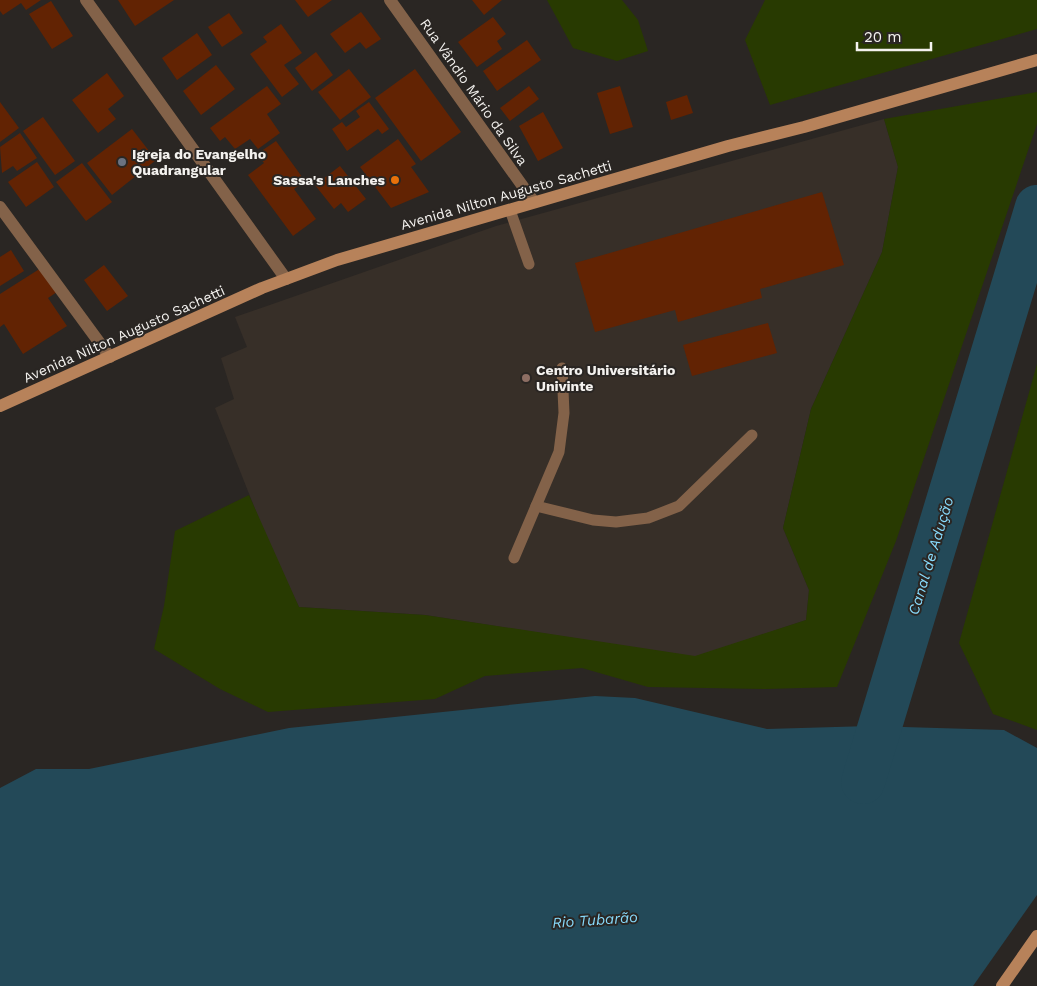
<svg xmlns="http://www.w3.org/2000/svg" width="1037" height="986" viewBox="0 0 1037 986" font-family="'Work Sans',sans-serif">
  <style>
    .built { fill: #372f28 }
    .green { fill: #283a01 }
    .water { fill: #234958 }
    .pier { fill: #2a2623 }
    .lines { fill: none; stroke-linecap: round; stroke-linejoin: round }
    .river { stroke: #234958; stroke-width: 44 }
    .building { fill: #622303 }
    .lane { stroke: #836249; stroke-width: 11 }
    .street { stroke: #836249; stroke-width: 12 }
    .secondary { stroke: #b7825a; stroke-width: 12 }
    .worship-dot { fill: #6b7280; stroke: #2a2623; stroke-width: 2 }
    .food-dot { fill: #e8710a; stroke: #2a2623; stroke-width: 2 }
    .education-dot { fill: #8d6e63; stroke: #2a2623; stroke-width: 2 }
    .labels { text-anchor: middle; stroke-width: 4; stroke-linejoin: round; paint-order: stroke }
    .street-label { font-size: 14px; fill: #f4f2ef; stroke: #2a2623 }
    .poi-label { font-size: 14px; font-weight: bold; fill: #f4f2ef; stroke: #2a2623; text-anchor: start }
    .water-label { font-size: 15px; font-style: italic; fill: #87dafb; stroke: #2a2623 }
  </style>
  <rect width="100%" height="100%" fill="#2a2623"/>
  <polygon class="built" points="884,119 898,167 882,252 811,409 783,528 809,590 806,620 695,657 425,615 299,607 267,539 215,408 234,399 221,358 247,347 235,317 496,226"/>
  <g class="green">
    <polygon points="547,0 622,0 638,20 648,51 617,61 573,48"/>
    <polygon points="765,0 1037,0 1037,29 770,105 745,40"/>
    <polygon points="1037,92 1037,124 896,541 837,687 766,689 648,687 582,668 485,676 435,699 268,712 220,689 154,649 164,606 175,531 249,495 299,607 425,615 695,656 806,620 809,590 783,528 811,409 882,252 898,167 884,119"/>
    <polygon points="1037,364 1037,730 993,714 959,643"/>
  </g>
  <polygon class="water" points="595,696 635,698 767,729 870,726 1004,730 1037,748 1037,986 0,986 0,788 36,769 89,769 289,728"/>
  <polygon class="pier" points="1037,895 1037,986 973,986"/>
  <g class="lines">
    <polyline class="river" points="863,782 1037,207"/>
  </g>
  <g class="building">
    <polygon points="0,0 41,0 26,10 21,3 3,15 0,11"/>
    <polygon points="118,0 174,0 135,26"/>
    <polygon points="295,0 332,0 308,17"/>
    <polygon points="472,0 502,0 484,15"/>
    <polygon points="51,1 73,36 52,49 29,14"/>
    <polygon points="361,12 381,39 366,49 360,42 345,53 330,34"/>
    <polygon points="229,13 243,33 222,47 208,27"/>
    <polygon points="493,17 506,34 497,41 502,49 477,67 458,42"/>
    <polygon points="281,24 302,53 284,65 299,84 282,97 250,54 267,42 263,37"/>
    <polygon points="197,33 212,55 177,80 162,58"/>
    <polygon points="527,40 541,60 497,91 483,71"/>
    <polygon points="316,52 333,75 312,91 295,68"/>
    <polygon points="216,65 235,89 201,115 183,91"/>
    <polygon points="349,69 371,97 340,120 318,92"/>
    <polygon points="415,69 461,132 421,161 375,98"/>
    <polygon points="107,73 124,96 108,109 116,119 98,133 72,100"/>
    <polygon points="267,86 281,104 267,114 280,133 258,149 250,139 235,149 225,137 220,141 210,128"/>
    <polygon points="529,86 539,99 510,121 500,108"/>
    <polygon points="620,86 633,127 610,134 597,93"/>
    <polygon points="687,95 693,113 671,120 666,102"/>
    <polygon points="0,102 19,128 0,142"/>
    <polygon points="369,102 389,129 382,134 378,129 347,151 332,129 342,122 346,127 360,117 356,111"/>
    <polygon points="543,112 563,148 538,161 519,126"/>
    <polygon points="43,117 75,161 55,175 23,131"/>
    <polygon points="132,129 156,160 112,195 87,163"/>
    <polygon points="20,133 37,158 17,171 13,166 2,173 0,147"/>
    <polygon points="398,139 416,164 411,167 429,192 391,208 360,167"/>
    <polygon points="276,141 305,181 294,189 316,219 293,236 248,175 264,163 257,154"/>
    <polygon points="37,162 54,187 26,207 8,182"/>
    <polygon points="82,163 112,202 86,221 56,182"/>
    <polygon points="340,166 366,199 348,212 341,203 334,209 315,185"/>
    <polygon points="822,192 844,265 760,289 762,298 678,322 675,310 595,332 575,263"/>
    <polygon points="11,250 24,271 0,286 0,257"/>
    <polygon points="104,265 128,296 107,311 84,280"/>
    <polygon points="41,268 57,292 48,298 67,326 23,354 4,324 0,327 0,294"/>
    <polygon points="768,323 777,353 692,376 683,345"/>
  </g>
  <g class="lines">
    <g class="lane">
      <polyline points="510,210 529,264"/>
      <polyline points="536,506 593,520 616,522 648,518 679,506 752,435"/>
      <polyline points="514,558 559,452 564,413 562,368"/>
    </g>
    <g class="street">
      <polyline points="86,0 286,279"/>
      <polyline points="390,0 534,202"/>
      <polyline points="0,207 110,357"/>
    </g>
    <g class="secondary">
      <polyline points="0,406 262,288 337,260 728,146 804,127 1037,60"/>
      <polyline points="1002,986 1037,936"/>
    </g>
  </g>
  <circle class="worship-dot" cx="122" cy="162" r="5"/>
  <circle class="food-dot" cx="395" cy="180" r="5"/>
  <circle class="education-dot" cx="526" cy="378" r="5"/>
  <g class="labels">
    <g class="street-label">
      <text transform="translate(474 92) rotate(55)" y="5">Rua Vândio Mário da Silva</text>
      <text transform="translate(506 195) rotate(-16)" y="5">Avenida Nilton Augusto Sachetti</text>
      <text transform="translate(124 334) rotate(-24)" y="5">Avenida Nilton Augusto Sachetti</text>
    </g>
    <g class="poi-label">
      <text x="132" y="159">Igreja do Evangelho<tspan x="132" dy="16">Quadrangular</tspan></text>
      <text x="385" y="185" text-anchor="end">Sassa's Lanches</text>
      <text x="536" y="375">Centro Universitário<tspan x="536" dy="16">Univinte</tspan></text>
    </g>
    <g class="water-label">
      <text transform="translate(931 556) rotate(-73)" y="5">Canal de Adução</text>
      <text transform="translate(595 920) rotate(-4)" y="5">Rio Tubarão</text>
    </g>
  </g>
  <path d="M857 42v8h74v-8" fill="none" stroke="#f4f2ef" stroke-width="2.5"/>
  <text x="864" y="42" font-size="15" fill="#f4f2ef" stroke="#2a2623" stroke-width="4" paint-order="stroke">20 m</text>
</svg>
